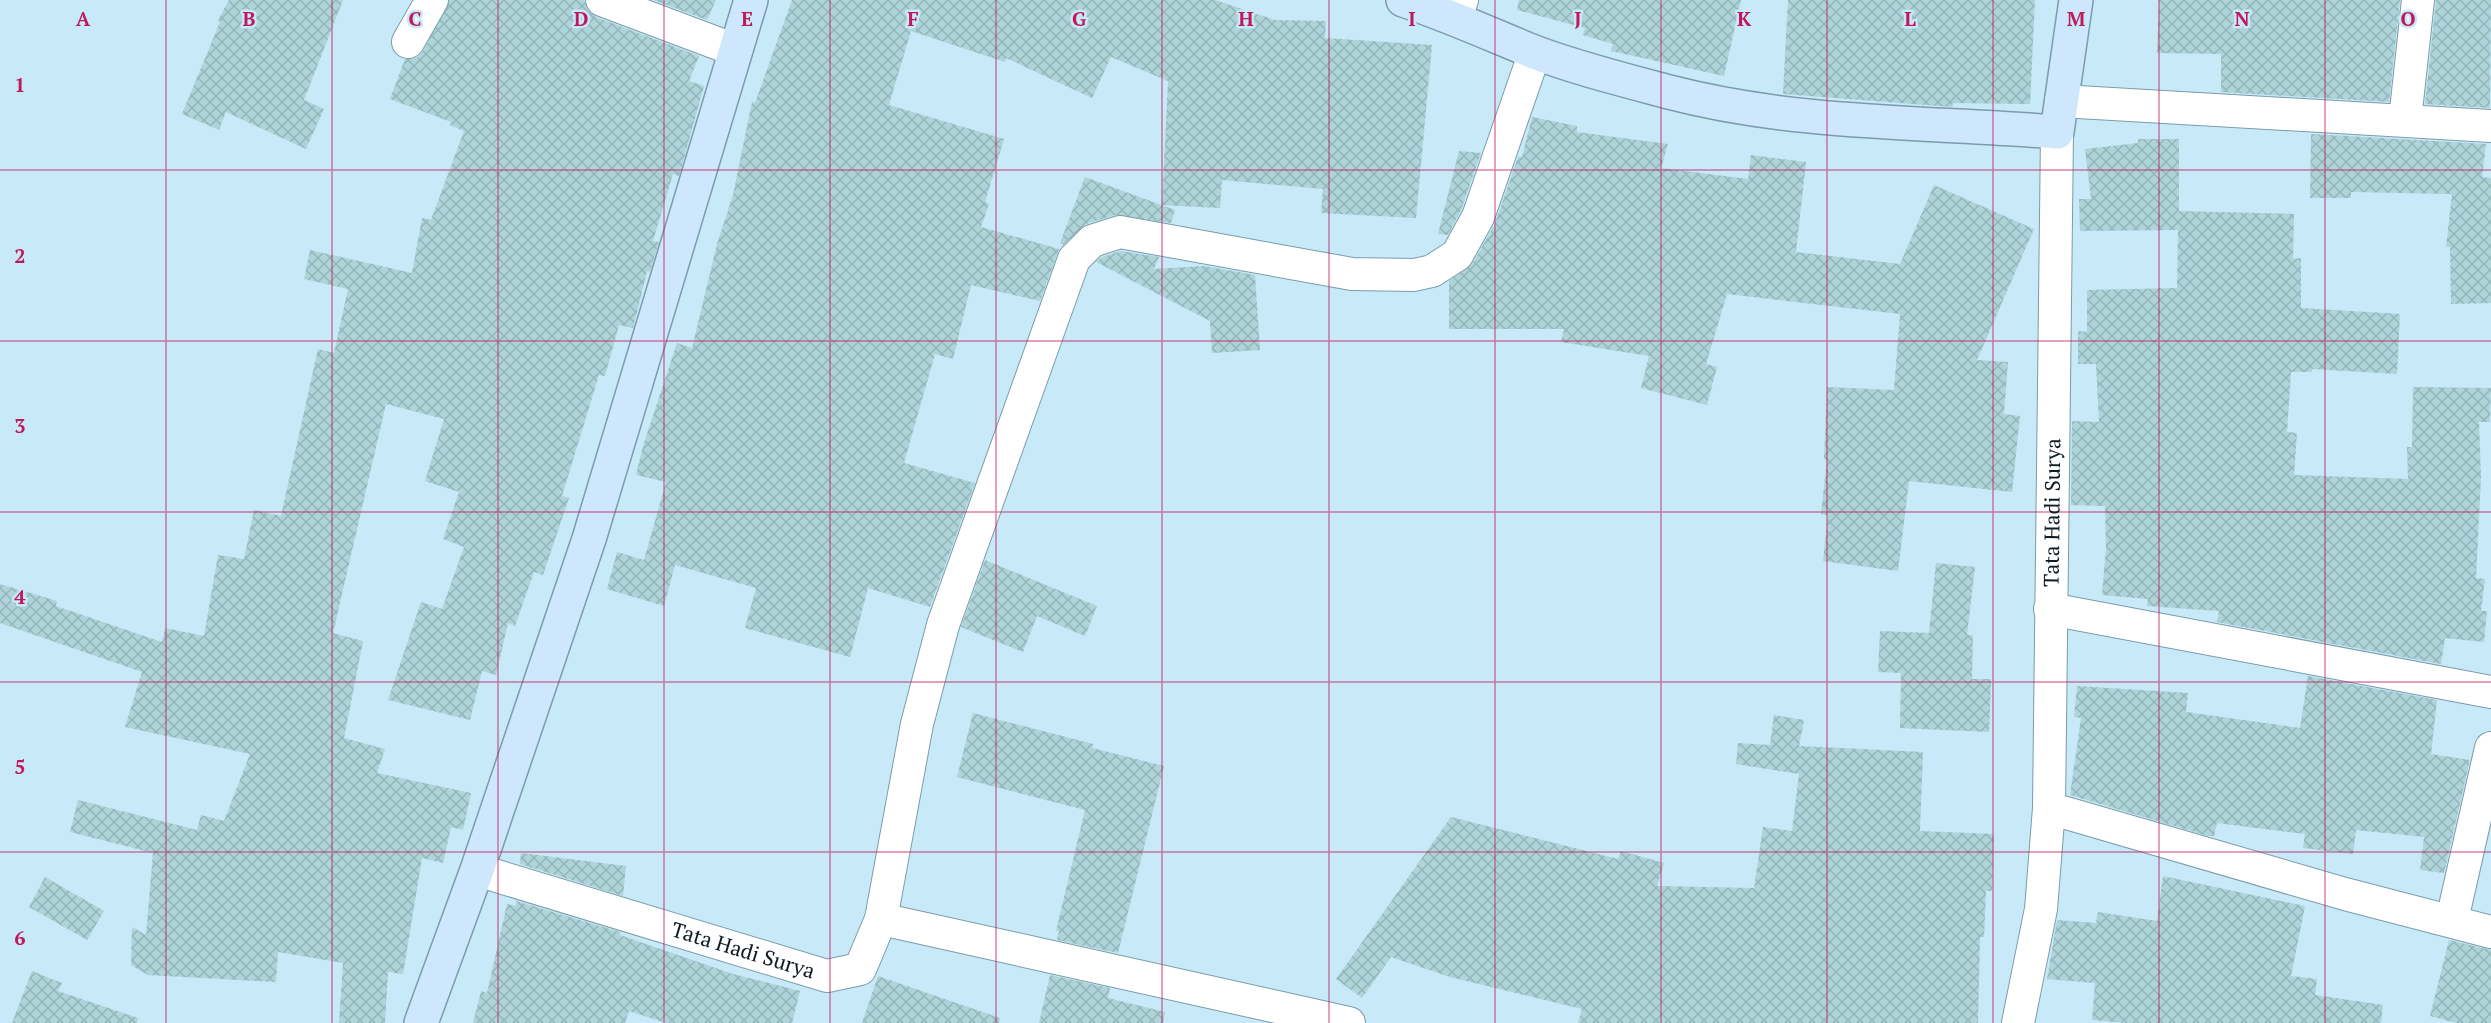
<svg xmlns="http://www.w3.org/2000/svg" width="2491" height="1023" viewBox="0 0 2491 1023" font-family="'PT Serif',serif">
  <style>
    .building { fill: url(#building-cross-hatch) }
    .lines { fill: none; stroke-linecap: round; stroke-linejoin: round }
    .street-casing { stroke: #7b9caa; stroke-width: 34 }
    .secondary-casing { stroke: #7b9caa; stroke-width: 36 }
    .street { stroke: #fff; stroke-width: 32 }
    .secondary { stroke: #cee7fc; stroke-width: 33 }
    .grid { fill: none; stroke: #c2185b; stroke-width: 1.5; stroke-opacity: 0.55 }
    .labels { text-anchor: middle; stroke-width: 5; stroke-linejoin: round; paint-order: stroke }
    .street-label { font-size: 21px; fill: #0f1c21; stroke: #c7e9f8 }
    .grid-label { font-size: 20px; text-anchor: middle; font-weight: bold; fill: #c2185b; stroke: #c7e9f8; stroke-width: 5; stroke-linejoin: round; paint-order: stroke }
  </style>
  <defs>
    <pattern id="building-cross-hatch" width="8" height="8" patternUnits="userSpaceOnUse" patternTransform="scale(1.5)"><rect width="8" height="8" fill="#add4d9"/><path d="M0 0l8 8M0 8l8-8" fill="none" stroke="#94b5ba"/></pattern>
  </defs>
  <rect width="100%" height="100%" fill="#c7e9f8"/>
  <g class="building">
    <polygon points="229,0 343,0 304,100 324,109 306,149 226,112 219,130 182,114 220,22 218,20"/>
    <polygon points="450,0 584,0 588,11 596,17 699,56 689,81 704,86 679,176 673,174 653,241 659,242 650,272 647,271 633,328 619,325 605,376 599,375 562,496 569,498 543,575 534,572 515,626 508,623 496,675 482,671 470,720 388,700 421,602 442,609 464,547 443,539 459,492 425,481 444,419 386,404 333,633 363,641 344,738 385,749 377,773 471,793 463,830 451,827 443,863 422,858 403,974 388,972 385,1023 339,1023 343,963 278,952 276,982 148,975 131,965 132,927 146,935 153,853 70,832 78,800 197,830 201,815 224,821 250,754 125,727 142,672 0,623 0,584 57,601 56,606 162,642 165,628 204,636 218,555 244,559 254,510 281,516 318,349 334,353 348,289 304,279 310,250 412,273 422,218 431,220 464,131 450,125 451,122 390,99 405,59 417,58 423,51"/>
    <polygon points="653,0 716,0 707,20"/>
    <polygon points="792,0 1215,0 1275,20 1326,21 1325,38 1432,45 1416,218 1321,213 1323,189 1222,180 1220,208 1162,205 1168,81 1111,57 1092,98 1006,58 1005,62 911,31 889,105 1004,139 985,202 989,204 981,227 1059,249 1040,301 971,285 953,359 935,354 904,463 975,483 930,607 868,588 850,657 745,628 756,588 675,565 664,606 607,589 617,552 644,560 666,482 636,475 643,446 677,343 692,348 717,244 733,195 752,102 755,103"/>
    <polygon points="1519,0 1741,0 1724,76 1611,51 1613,44 1583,35 1585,28 1517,10"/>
    <polygon points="1788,0 2035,0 2030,104 1953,103 1952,107 1783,94"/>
    <polygon points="2159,0 2400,0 2389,102 2221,92 2221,54 2157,53"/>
    <polygon points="2436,0 2491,0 2490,108 2425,104"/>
    <polygon points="1532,117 1577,126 1577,132 1668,144 1661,168 1748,179 1751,155 1806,162 1796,252 1900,264 1934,185 2034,229 1977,360 2008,362 2004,414 2020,416 2012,492 1909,481 1898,571 1823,561 1828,515 1821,514 1827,460 1824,459 1827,387 1894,390 1900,314 1727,294 1706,364 1717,367 1707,405 1641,388 1649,356 1561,342 1564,329 1449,329 1449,281 1472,264 1494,226 1518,157 1522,157"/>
    <polygon points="2311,134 2486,144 2482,177 2491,178 2491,303 2451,304 2450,247 2446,247 2452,194 2351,192 2351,198 2310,198"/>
    <polygon points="2138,139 2179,139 2179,211 2294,214 2293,259 2301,258 2301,308 2400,314 2397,374 2312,369 2312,372 2291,372 2287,432 2297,433 2294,475 2408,479 2407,447 2412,447 2413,387 2491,388 2490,422 2479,422 2481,477 2476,578 2485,579 2481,611 2487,611 2484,642 2445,638 2441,664 2217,622 2219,611 2147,606 2148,599 2102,595 2106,548 2105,506 2071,505 2072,421 2099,422 2096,364 2078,364 2078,331 2087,332 2087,290 2177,288 2178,230 2080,231 2079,199 2091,199 2085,149 2138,143"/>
    <polygon points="1459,151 1481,153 1461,210 1448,235 1438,234"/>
    <polygon points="1085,177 1175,210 1171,223 1115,215 1086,224 1063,245 1060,243"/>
    <polygon points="1121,251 1159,257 1154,269 1204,266 1255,275 1260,350 1212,353 1210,321 1096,262 1102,257"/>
    <polygon points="985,560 1097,606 1085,636 1037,616 1023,652 961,627"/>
    <polygon points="1936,563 1975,567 1967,635 1973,635 1972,679 1991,679 1989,732 1900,728 1901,673 1878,672 1880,631 1929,633"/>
    <polygon points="2308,676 2437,700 2431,754 2470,760 2444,873 2420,870 2424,837 2356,830 2353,854 2303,848 2305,834 2217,823 2214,836 2208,836 2070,795 2081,718 2074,717 2077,686 2188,693 2186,712 2300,728"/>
    <polygon points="973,713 1093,744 1092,748 1164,766 1118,953 1057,940 1059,931 1056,931 1085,810 957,777"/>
    <polygon points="1774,715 1804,720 1799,746 1923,752 1920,831 1994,834 1992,891 1986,891 1984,937 1980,937 1978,1023 1578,1023 1582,1009 1450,977 1391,957 1362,998 1336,979 1451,817 1618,859 1621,851 1664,863 1657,886 1754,888 1763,827 1792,831 1799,774 1736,764 1738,743 1770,745"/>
    <polygon points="521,853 626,866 623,896 520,864"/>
    <polygon points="2163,876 2305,906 2291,976 2317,979 2315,995 2383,1005 2381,1023 2126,1023 2092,1020 2095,983 2047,979 2057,920 2096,923 2098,912 2157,921"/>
    <polygon points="45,877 104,911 87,940 29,907"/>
    <polygon points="516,901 620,932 620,935 733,974 800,991 792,1023 666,1023 629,1011 625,1023 473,1023 481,991 487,993 507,904 516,906"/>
    <polygon points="2449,940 2491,950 2491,1023 2456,1023 2430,1016"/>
    <polygon points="32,971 62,983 58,991 138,1018 137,1023 12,1023"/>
    <polygon points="1050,975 1110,988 1108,998 1165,1012 1163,1023 1039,1023"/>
    <polygon points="878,976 1000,1018 999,1023 862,1023"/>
  </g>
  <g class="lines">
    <defs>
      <g id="street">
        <polyline points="602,0 735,50"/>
        <polyline points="1456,18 1462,0"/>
        <polyline points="408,42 432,0"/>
        <polyline points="2061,101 2491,126"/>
        <polyline points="2405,120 2418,0"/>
        <polyline points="2050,609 2491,692"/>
        <polyline points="2049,808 2345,894 2491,932"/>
        <path id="s1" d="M477 870 827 976 860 969 881 919 1349 1023"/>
        <polyline points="881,919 917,724 943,625 1074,259 1092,241 1120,232 1352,274 1414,275 1432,271 1457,255 1478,217 1535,52"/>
        <polyline points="2452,920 2491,748"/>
        <path id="s2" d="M2018 1023 2041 909 2049 808 2057 132"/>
      </g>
      <g id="secondary">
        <path d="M1403 0C1448 15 1490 34 1534 52 1576 68 1624 80 1669 92 1795 125 1928 122 2057 132L2076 0"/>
        <polyline points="421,1023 477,870 589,539 751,0"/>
      </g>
    </defs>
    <use href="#street" class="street-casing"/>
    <use href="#secondary" class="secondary-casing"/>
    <use href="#street" class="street"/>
    <use href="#secondary" class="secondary"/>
  </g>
  <path class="grid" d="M166 0V1023M332 0V1023M498 0V1023M664 0V1023M830 0V1023M996 0V1023M1162 0V1023M1329 0V1023M1495 0V1023M1661 0V1023M1827 0V1023M1993 0V1023M2159 0V1023M2325 0V1023M0 170H2491M0 341H2491M0 512H2491M0 682H2491M0 852H2491"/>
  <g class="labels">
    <g class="street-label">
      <text dy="7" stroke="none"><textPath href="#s2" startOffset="513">Tata Hadi Surya</textPath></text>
      <text dy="7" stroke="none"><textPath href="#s1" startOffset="278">Tata Hadi Surya</textPath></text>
    </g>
  </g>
  <g class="grid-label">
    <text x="83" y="26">A</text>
    <text x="249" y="26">B</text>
    <text x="415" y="26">C</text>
    <text x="581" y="26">D</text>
    <text x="747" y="26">E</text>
    <text x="913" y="26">F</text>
    <text x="1079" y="26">G</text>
    <text x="1246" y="26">H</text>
    <text x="1412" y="26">I</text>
    <text x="1578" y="26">J</text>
    <text x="1744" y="26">K</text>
    <text x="1910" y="26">L</text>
    <text x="2076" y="26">M</text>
    <text x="2242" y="26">N</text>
    <text x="2408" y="26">O</text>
    <text x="20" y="92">1</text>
    <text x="20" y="263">2</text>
    <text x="20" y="433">3</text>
    <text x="20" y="604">4</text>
    <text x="20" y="774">5</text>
    <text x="20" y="945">6</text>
  </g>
</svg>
